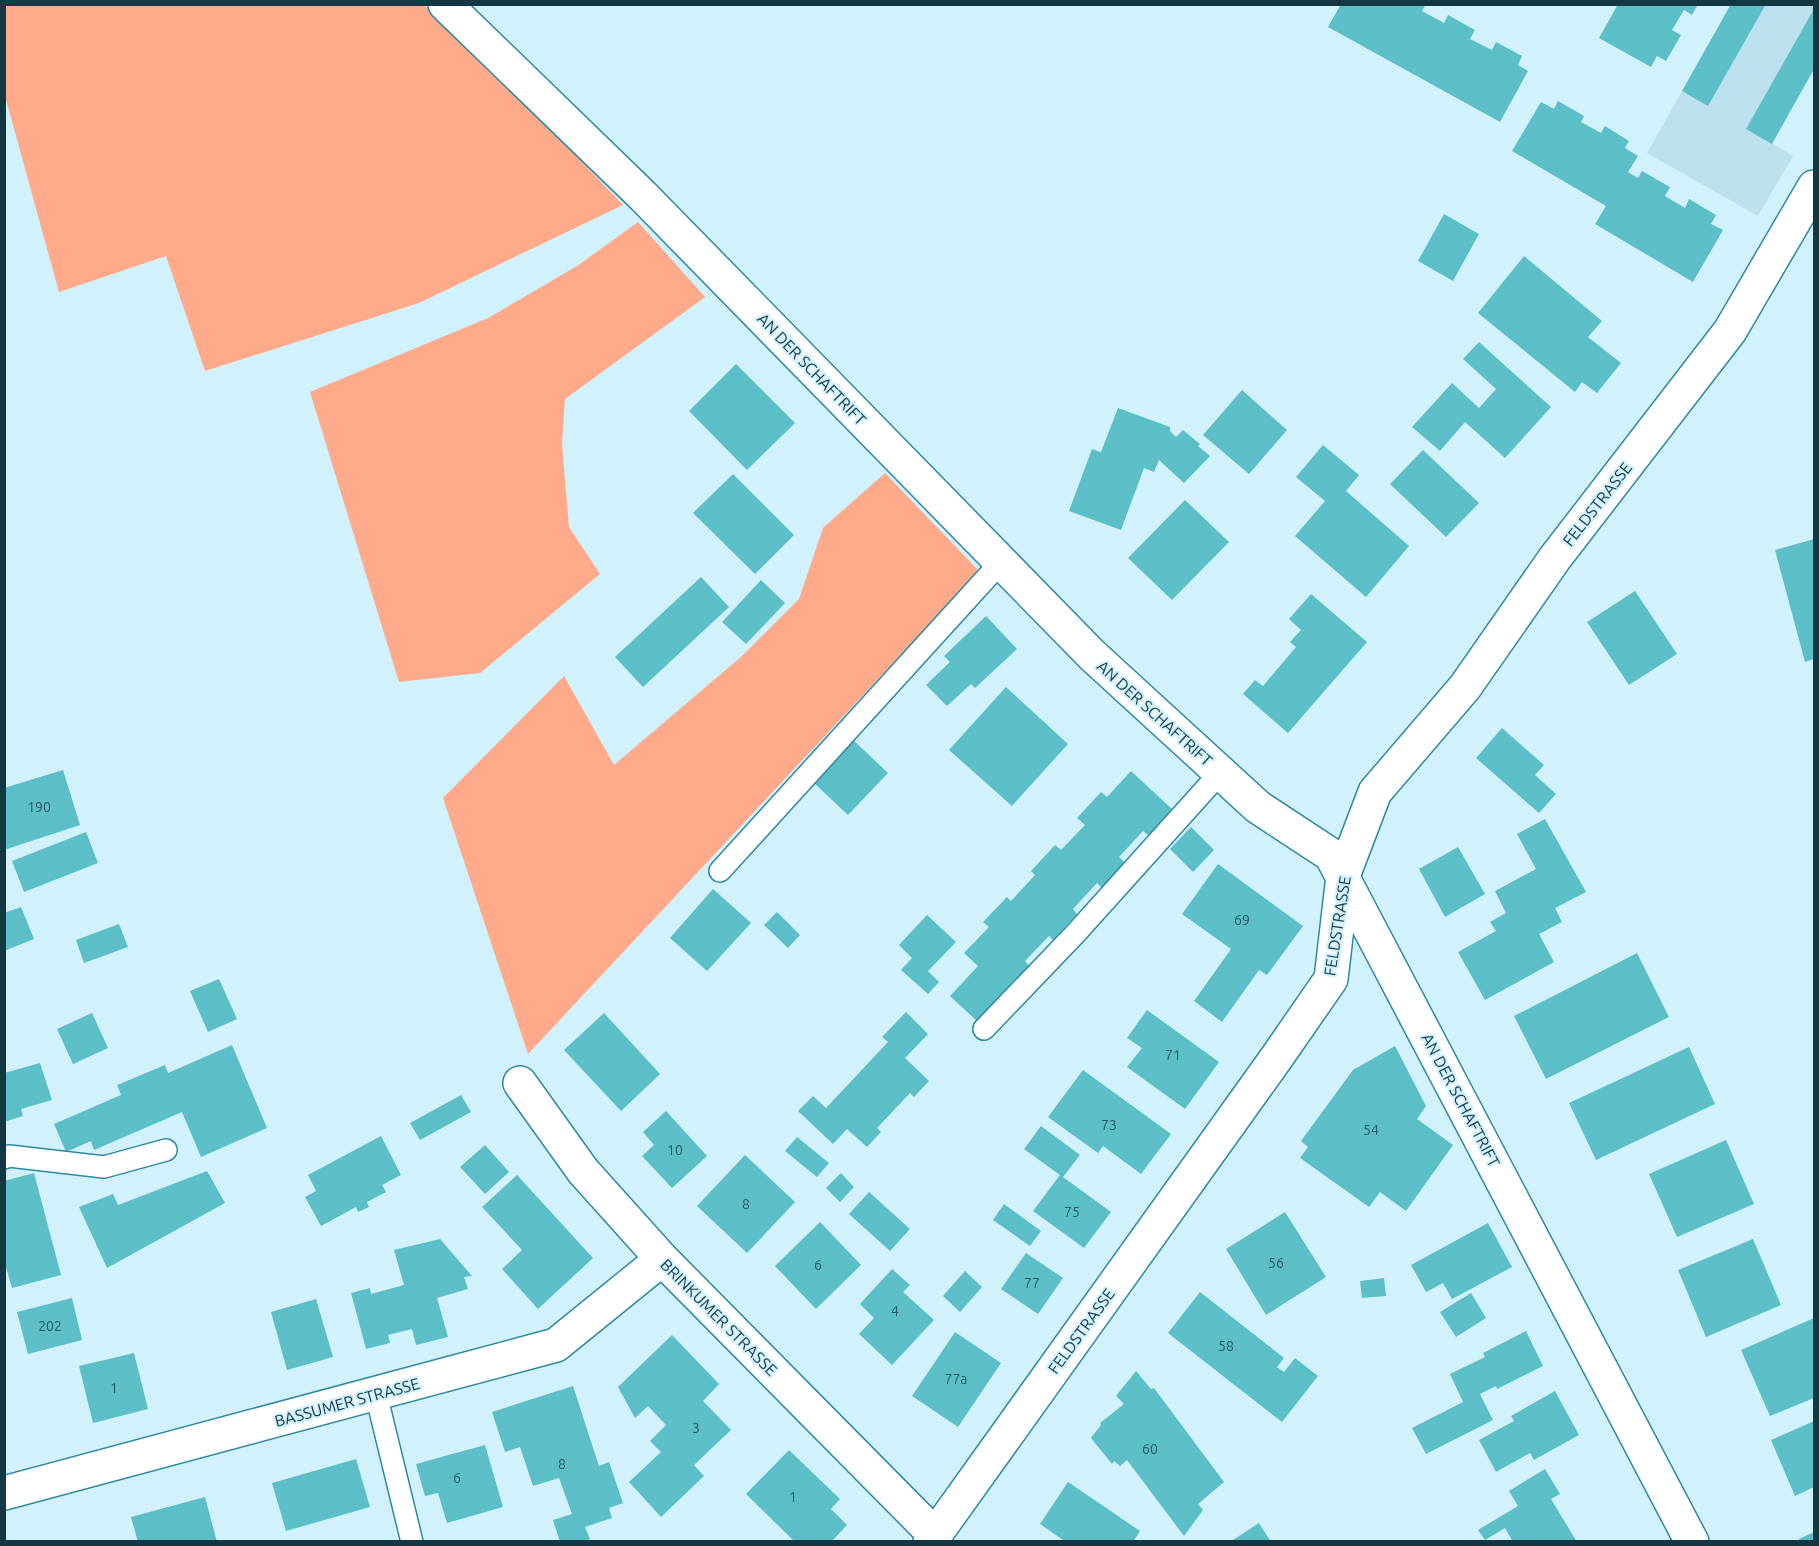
<svg xmlns="http://www.w3.org/2000/svg" width="1819" height="1546" viewBox="0 0 1819 1546" font-family="Ubuntu,sans-serif">
  <style>
    .built { fill: #bce0ed }
    .green { fill: #ffaa8a }
    .building { fill: #5cbec6 }
    .lines { fill: none; stroke-linecap: round; stroke-linejoin: round }
    .service-casing { stroke: #2d89a4; stroke-width: 24 }
    .minor-casing { stroke: #2d89a4; stroke-width: 36 }
    .service { stroke: #fff; stroke-width: 21 }
    .minor { stroke: #fff; stroke-width: 33 }
    .labels { text-anchor: middle; stroke-width: 4.5; stroke-linejoin: round; paint-order: stroke }
    .number-label { font-size: 14px; fill: #255a64 }
    .street-label { font-size: 16px; fill: #133844; stroke: #d1f1fd }
  </style>
  <rect width="100%" height="100%" fill="#d1f1fd"/>
  <polygon class="built" points="1731,5 1814,5 1814,69 1772,143 1793,156 1758,216 1647,153"/>
  <g class="green">
    <polygon points="4,5 424,5 545,123 623,205 419,303 205,371 166,256 59,292 5,96"/>
    <polygon points="638,222 705,297 565,399 562,444 569,527 600,574 480,673 399,682 310,392 488,318 577,266"/>
    <polygon points="885,473 979,571 528,1054 443,798 564,676 614,765 742,656 799,599 823,528"/>
  </g>
  <g class="building">
    <polygon points="1341,4 1426,4 1422,11 1444,23 1448,15 1475,30 1470,39 1492,50 1496,42 1522,56 1518,65 1528,71 1500,122 1328,27"/>
    <polygon points="1618,4 1698,4 1692,15 1684,10 1672,30 1681,35 1666,61 1657,56 1651,67 1599,38"/>
    <polygon points="1731,4 1766,4 1708,106 1682,91"/>
    <polygon points="1814,9 1814,69 1772,144 1746,129"/>
    <polygon points="1558,101 1584,116 1581,122 1601,133 1605,126 1629,141 1625,148 1638,156 1628,172 1638,178 1642,171 1670,187 1665,196 1685,208 1689,199 1716,215 1711,224 1723,230 1693,282 1595,224 1606,206 1512,151 1541,102 1554,109"/>
    <polygon points="1444,214 1479,234 1453,281 1418,261"/>
    <polygon points="1524,256 1602,321 1588,337 1621,363 1597,393 1582,382 1575,392 1478,313"/>
    <polygon points="1479,342 1551,407 1505,458 1465,422 1440,451 1412,427 1452,383 1479,408 1496,389 1463,359"/>
    <polygon points="736,364 795,423 747,470 689,411"/>
    <polygon points="1242,390 1287,430 1249,474 1203,435"/>
    <polygon points="1118,408 1170,427 1170,431 1176,437 1183,430 1200,444 1198,446 1210,456 1184,483 1159,460 1154,472 1144,468 1121,530 1069,511 1092,449 1101,452"/>
    <polygon points="1323,445 1359,475 1346,491 1409,546 1366,597 1295,536 1325,501 1296,477"/>
    <polygon points="1423,450 1479,503 1446,537 1390,484"/>
    <polygon points="733,474 794,535 755,574 693,513"/>
    <polygon points="1185,500 1229,542 1172,600 1128,558"/>
    <polygon points="1814,539 1814,659 1805,662 1775,550"/>
    <polygon points="701,577 729,607 643,687 615,657"/>
    <polygon points="761,580 785,603 746,644 722,622"/>
    <polygon points="1635,591 1677,654 1629,685 1587,622"/>
    <polygon points="1311,594 1367,642 1288,733 1243,694 1255,680 1263,686 1296,647 1290,642 1301,630 1289,619"/>
    <polygon points="986,616 1017,649 975,688 971,684 947,706 926,685 950,662 944,656"/>
    <polygon points="1006,687 1068,744 1012,806 949,750"/>
    <polygon points="1502,728 1544,765 1535,775 1556,794 1539,813 1476,758"/>
    <polygon points="852,739 888,773 848,815 812,781"/>
    <polygon points="63,770 80,825 4,850 4,788"/>
    <polygon points="1131,771 1173,810 1149,836 1143,831 1119,857 1127,864 1103,889 1097,883 1073,909 1077,914 1053,940 1049,936 1025,961 1030,967 978,1022 950,996 978,966 964,953 989,927 983,922 1007,897 1011,901 1035,875 1031,871 1055,845 1061,850 1085,825 1077,818 1101,792 1107,797"/>
    <polygon points="1545,819 1586,892 1555,908 1562,922 1539,934 1554,962 1485,1000 1458,952 1496,931 1490,922 1506,913 1495,891 1536,869 1517,834"/>
    <polygon points="1191,827 1214,850 1193,872 1170,849"/>
    <polygon points="86,832 98,863 24,892 12,861"/>
    <polygon points="1458,847 1485,894 1445,917 1419,869"/>
    <polygon points="1218,864 1303,926 1267,975 1259,970 1222,1022 1194,1001 1231,949 1182,914"/>
    <polygon points="713,889 751,923 707,971 670,938"/>
    <polygon points="21,907 34,939 4,951 4,913"/>
    <polygon points="777,912 800,935 788,948 764,925"/>
    <polygon points="927,915 956,942 928,971 939,982 928,994 901,970 912,958 899,945"/>
    <polygon points="119,924 128,947 84,963 76,940"/>
    <polygon points="1637,953 1669,1017 1546,1079 1514,1016"/>
    <polygon points="219,979 237,1019 208,1032 190,991"/>
    <polygon points="1147,1010 1219,1062 1185,1109 1127,1067 1142,1048 1127,1038"/>
    <polygon points="906,1012 928,1034 905,1058 929,1081 914,1097 910,1093 877,1128 881,1132 867,1147 847,1129 833,1144 798,1111 813,1096 826,1108 888,1042 882,1037"/>
    <polygon points="92,1013 108,1048 73,1064 57,1029"/>
    <polygon points="604,1013 660,1074 621,1111 564,1050"/>
    <polygon points="232,1045 267,1128 201,1157 182,1112 94,1150 91,1141 66,1152 54,1124 121,1095 117,1085 165,1065 168,1073"/>
    <polygon points="1395,1046 1426,1106 1417,1119 1453,1145 1406,1211 1380,1192 1369,1207 1300,1158 1308,1147 1301,1141 1353,1070"/>
    <polygon points="1689,1047 1715,1104 1596,1160 1569,1103"/>
    <polygon points="40,1063 52,1100 21,1109 23,1116 4,1122 4,1073"/>
    <polygon points="1083,1070 1171,1134 1141,1174 1103,1146 1098,1153 1048,1117"/>
    <polygon points="461,1095 471,1112 420,1140 410,1123"/>
    <polygon points="666,1111 707,1156 672,1188 642,1156 654,1145 643,1132"/>
    <polygon points="1041,1126 1080,1155 1063,1177 1111,1212 1084,1248 1033,1211 1060,1175 1024,1149"/>
    <polygon points="381,1136 401,1175 382,1185 386,1192 367,1202 369,1207 358,1212 356,1207 321,1226 305,1197 316,1191 308,1175"/>
    <polygon points="797,1137 829,1163 817,1177 785,1151"/>
    <polygon points="1726,1140 1754,1204 1677,1237 1649,1174"/>
    <polygon points="485,1145 509,1172 485,1194 460,1167"/>
    <polygon points="745,1155 795,1202 747,1253 697,1206"/>
    <polygon points="207,1171 225,1203 107,1268 79,1207 113,1194 118,1205"/>
    <polygon points="34,1173 61,1275 12,1288 4,1260 4,1181"/>
    <polygon points="841,1173 854,1187 840,1202 826,1188"/>
    <polygon points="517,1175 593,1258 538,1309 502,1269 522,1250 482,1207"/>
    <polygon points="869,1192 910,1229 890,1251 849,1214"/>
    <polygon points="1004,1204 1041,1231 1030,1246 993,1220"/>
    <polygon points="1285,1212 1326,1277 1266,1315 1226,1249"/>
    <polygon points="820,1222 861,1265 816,1309 775,1266"/>
    <polygon points="1488,1223 1512,1267 1452,1299 1443,1283 1426,1292 1411,1265"/>
    <polygon points="440,1239 472,1276 464,1277 468,1289 437,1298 448,1337 416,1345 412,1329 388,1335 390,1343 366,1349 351,1293 370,1288 371,1294 404,1285 394,1250"/>
    <polygon points="1753,1239 1781,1305 1706,1337 1678,1270"/>
    <polygon points="1026,1253 1063,1278 1038,1314 1001,1289"/>
    <polygon points="892,1269 910,1285 903,1292 934,1320 892,1365 859,1334 874,1318 860,1304"/>
    <polygon points="965,1271 982,1287 960,1312 943,1296"/>
    <polygon points="1384,1278 1386,1296 1362,1298 1360,1281"/>
    <polygon points="1200,1292 1284,1358 1277,1367 1284,1372 1295,1358 1318,1376 1282,1422 1168,1333"/>
    <polygon points="1471,1293 1486,1318 1456,1337 1440,1312"/>
    <polygon points="72,1298 82,1340 28,1354 17,1312"/>
    <polygon points="316,1299 333,1357 287,1370 271,1312"/>
    <polygon points="1814,1318 1814,1398 1770,1416 1741,1350"/>
    <polygon points="1526,1331 1543,1366 1497,1389 1496,1386 1480,1394 1493,1420 1426,1454 1412,1428 1463,1402 1450,1374 1485,1357 1483,1353"/>
    <polygon points="955,1332 1001,1363 958,1427 912,1396"/>
    <polygon points="672,1335 719,1384 703,1401 731,1430 694,1465 704,1476 661,1517 629,1482 661,1452 650,1441 666,1425 648,1406 635,1418 618,1387"/>
    <polygon points="134,1353 148,1409 93,1423 79,1366"/>
    <polygon points="1136,1371 1151,1389 1154,1388 1224,1482 1198,1504 1203,1510 1184,1536 1127,1460 1120,1466 1114,1461 1112,1464 1091,1438 1101,1425 1100,1423 1124,1404 1116,1396"/>
    <polygon points="573,1386 599,1466 609,1462 623,1503 609,1508 612,1518 585,1527 590,1539 583,1542 560,1542 553,1520 572,1514 559,1478 533,1486 520,1447 505,1452 492,1412"/>
    <polygon points="1555,1391 1579,1435 1534,1460 1530,1453 1496,1472 1479,1440 1514,1421 1511,1416"/>
    <polygon points="1814,1421 1814,1487 1795,1496 1771,1440"/>
    <polygon points="485,1445 503,1507 447,1523 438,1493 425,1496 416,1464"/>
    <polygon points="789,1450 840,1499 831,1509 847,1525 831,1542 795,1542 746,1494"/>
    <polygon points="356,1459 370,1507 286,1531 272,1483"/>
    <polygon points="1545,1469 1560,1494 1551,1499 1577,1542 1513,1542 1505,1528 1485,1540 1478,1530 1518,1506 1509,1491"/>
    <polygon points="1068,1482 1140,1531 1133,1542 1066,1542 1040,1524"/>
    <polygon points="205,1497 217,1542 138,1542 131,1517"/>
    <polygon points="1259,1523 1271,1542 1230,1542"/>
    <polygon points="1814,1532 1814,1542 1800,1542 1799,1539"/>
  </g>
  <g class="lines">
    <defs>
      <g id="service">
        <polyline points="720,871 1001,562"/>
        <polyline points="984,1029 1076,933 1220,773"/>
        <polyline points="4,1158 9,1156 104,1167 166,1150"/>
        <polyline points="376,1394 412,1542"/>
      </g>
      <g id="minor">
        <polyline points="445,4 643,196 1092,655 1258,807 1331,855 1692,1542"/>
        <polyline points="520,1083 583,1171 662,1259 935,1535"/>
        <polyline points="4,1493 556,1345 662,1259"/>
        <polyline points="930,1542 1277,1057 1331,979 1343,876 1375,792 1465,687 1555,558 1730,331 1814,187"/>
      </g>
    </defs>
    <use href="#service" class="service-casing"/>
    <use href="#minor" class="minor-casing"/>
    <use href="#service" class="service"/>
    <use href="#minor" class="minor"/>
  </g>
  <g class="labels">
    <g class="number-label">
      <text x="39" y="812">190</text>
      <text x="1242" y="925">69</text>
      <text x="1173" y="1060">71</text>
      <text x="1109" y="1130">73</text>
      <text x="1371" y="1135">54</text>
      <text x="675" y="1155">10</text>
      <text x="746" y="1209">8</text>
      <text x="1072" y="1217">75</text>
      <text x="1276" y="1268">56</text>
      <text x="818" y="1270">6</text>
      <text x="1032" y="1288">77</text>
      <text x="895" y="1316">4</text>
      <text x="50" y="1331">202</text>
      <text x="1226" y="1351">58</text>
      <text x="956" y="1384">77a</text>
      <text x="114" y="1393">1</text>
      <text x="696" y="1433">3</text>
      <text x="1150" y="1454">60</text>
      <text x="562" y="1469">8</text>
      <text x="457" y="1483">6</text>
      <text x="793" y="1502">1</text>
    </g>
    <g class="street-label">
      <text transform="translate(812 369) rotate(46)" y="6">AN DER SCHAFTRIFT</text>
      <text transform="translate(1597 504) rotate(-52)" y="6">FELDSTRASSE</text>
      <text transform="translate(1155 713) rotate(42)" y="6">AN DER SCHAFTRIFT</text>
      <text transform="translate(1337 926) rotate(-81)" y="6">FELDSTRASSE</text>
      <text transform="translate(1461 1100) rotate(62)" y="6">AN DER SCHAFTRIFT</text>
      <text transform="translate(719 1317) rotate(45)" y="6">BRINKUMER STRASSE</text>
      <text transform="translate(1081 1331) rotate(-54)" y="6">FELDSTRASSE</text>
      <text transform="translate(347 1402) rotate(-15)" y="6">BASSUMER STRASSE</text>
    </g>
  </g>
  <rect width="1819" height="1546" fill="none" stroke="#133844" stroke-width="12"/>
</svg>
